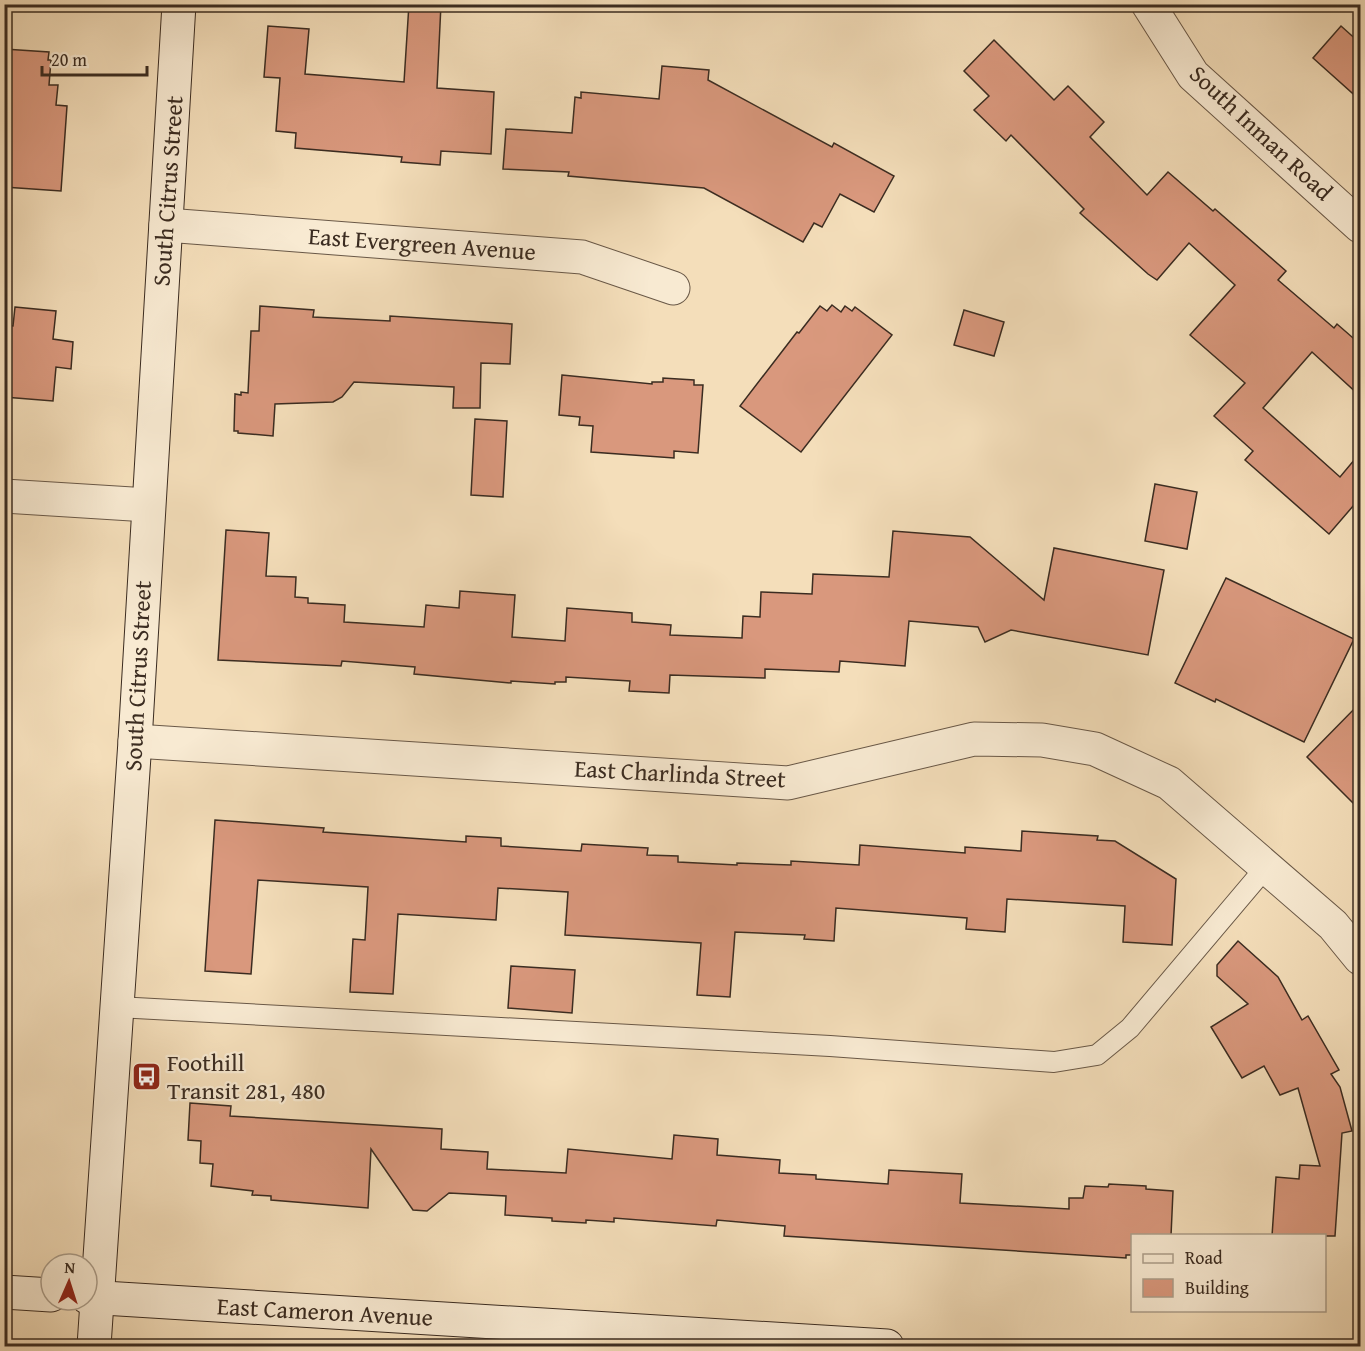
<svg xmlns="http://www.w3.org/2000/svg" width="1365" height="1351" viewBox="0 0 1365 1351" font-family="'Gentium Book Plus',serif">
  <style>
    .building { fill: #d9987d; stroke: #3b2c21; stroke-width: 1.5 }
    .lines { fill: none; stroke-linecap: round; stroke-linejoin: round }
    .lane-casing { stroke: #695847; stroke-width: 22 }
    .street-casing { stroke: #695847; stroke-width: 35 }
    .secondary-casing { stroke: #3b2c21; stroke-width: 35 }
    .lane { stroke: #f8ead2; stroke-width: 20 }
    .street { stroke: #f8ead2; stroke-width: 33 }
    .secondary { stroke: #f8ead2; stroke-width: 33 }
    .labels { text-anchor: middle; stroke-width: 4.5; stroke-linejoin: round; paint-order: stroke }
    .street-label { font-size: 24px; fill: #3b2c21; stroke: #f8ead2 }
    .poi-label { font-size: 24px; fill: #3b2c21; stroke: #f8ead2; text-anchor: start }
  </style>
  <rect width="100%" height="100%" fill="#f4deba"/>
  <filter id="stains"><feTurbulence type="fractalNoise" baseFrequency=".00333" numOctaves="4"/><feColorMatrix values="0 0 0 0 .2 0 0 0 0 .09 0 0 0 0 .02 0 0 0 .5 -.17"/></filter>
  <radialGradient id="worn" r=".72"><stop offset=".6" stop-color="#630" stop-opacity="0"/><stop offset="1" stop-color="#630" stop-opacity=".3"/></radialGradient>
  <g class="building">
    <polygon points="409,4 441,4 437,88 494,92 491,154 441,151 440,165 401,162 402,157 295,148 296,133 276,131 280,78 264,77 268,26 309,29 305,74 404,82"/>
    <polygon points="1341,26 1360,43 1360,100 1313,58"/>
    <polygon points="994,40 1054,100 1068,86 1104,122 1090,137 1147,195 1168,172 1213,211 1215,209 1286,271 1278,280 1334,328 1337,324 1360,344 1360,396 1312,352 1263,408 1340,477 1360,453 1360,498 1329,534 1245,460 1253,451 1214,416 1245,383 1190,335 1235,285 1189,243 1157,280 1148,274 1080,213 1084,209 1011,135 1006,141 974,110 989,96 964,71"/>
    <polygon points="4,49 49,52 48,60 51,60 49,85 58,85 56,105 67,106 61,191 4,187"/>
    <polygon points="662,66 709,70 708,80 832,147 834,143 894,176 874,212 840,194 822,227 814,223 803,242 704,188 568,176 569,172 503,169 506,129 572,133 575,97 581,98 581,92 659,99"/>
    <polygon points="832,305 841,312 845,306 852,311 855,307 892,335 801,452 740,406 797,332 799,333 820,306 827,311"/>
    <polygon points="260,306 314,310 313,317 390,321 390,316 512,324 510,364 481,363 480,408 453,408 454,387 354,382 342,397 333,402 275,404 273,436 238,433 238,431 234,431 235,394 241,395 241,392 248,393 251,331 259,331"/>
    <polygon points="15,307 56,311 53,339 73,342 71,369 56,367 53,401 4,397 4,325 13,326"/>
    <polygon points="964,310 1004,322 994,356 954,345"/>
    <polygon points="562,375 652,384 652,382 663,382 663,378 694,380 694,385 703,385 698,453 674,451 674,458 591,452 593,426 579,425 580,417 559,415"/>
    <polygon points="475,419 507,421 503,497 471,495"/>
    <polygon points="1155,484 1197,492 1187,549 1145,541"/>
    <polygon points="226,530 269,533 266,576 296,577 295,597 308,598 308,603 345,605 344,622 424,627 426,605 459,608 460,591 515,595 512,637 565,641 567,608 632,613 632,622 671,625 670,635 742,638 743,616 760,617 761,592 812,594 813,574 889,577 893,531 970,537 1044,600 1054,548 1164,570 1148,655 1011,630 985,642 978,627 909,621 905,666 840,661 839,672 765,669 765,678 670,675 669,693 629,691 630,681 566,677 566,682 555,682 555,684 511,681 511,683 414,674 415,667 342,661 341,666 218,660"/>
    <polygon points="1226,578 1354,639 1304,742 1216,699 1215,702 1175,683"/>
    <polygon points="1360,703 1360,810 1307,757"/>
    <polygon points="215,820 324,828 323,832 466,842 466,836 501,838 501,846 581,851 582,844 648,848 647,855 678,856 678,862 737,865 737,863 791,865 791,861 859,865 860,845 965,853 965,847 1021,851 1022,831 1098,836 1097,840 1115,841 1176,879 1172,945 1123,942 1125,906 1007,899 1005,932 966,929 967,918 836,908 834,941 804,939 805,935 735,932 730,997 697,995 701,943 565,935 568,892 498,888 496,920 398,914 393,994 350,992 353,939 365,940 368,887 258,880 251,974 205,971"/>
    <polygon points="1238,941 1278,977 1302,1020 1308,1016 1339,1070 1331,1074 1340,1087 1352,1131 1342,1133 1335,1236 1272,1236 1276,1177 1299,1179 1300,1165 1320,1166 1298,1088 1280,1095 1264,1066 1242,1078 1211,1027 1248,1004 1217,976 1217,965"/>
    <polygon points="511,966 575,970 572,1013 508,1008"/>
    <polygon points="190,1103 231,1106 230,1116 442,1129 441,1149 488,1152 487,1169 566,1173 568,1149 672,1159 674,1135 718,1139 717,1155 780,1160 779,1173 816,1175 816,1179 888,1184 889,1170 962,1174 960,1203 1069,1209 1069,1198 1083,1198 1085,1186 1108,1187 1109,1184 1146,1186 1146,1189 1173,1191 1171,1236 1132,1236 1132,1255 1126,1255 1126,1258 784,1236 785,1226 717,1220 716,1226 614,1218 614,1222 586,1220 586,1223 552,1221 552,1218 505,1215 506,1196 449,1193 427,1211 413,1210 371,1149 368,1208 271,1200 271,1196 252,1195 253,1191 211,1186 213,1164 200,1163 201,1141 188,1140"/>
  </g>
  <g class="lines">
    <defs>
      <polyline id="lane" points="117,1007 830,1046 1054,1062 1097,1055 1130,1028 1266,867"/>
      <g id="street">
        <polyline points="1148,4 1193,75 1360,226"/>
        <polyline points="166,225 582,257 673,288"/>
        <polyline points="4,496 148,505"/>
        <polyline points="135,741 788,783 974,739 1042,740 1095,749 1169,783 1333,925 1360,958"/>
      </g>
      <g id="secondary">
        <polyline points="4,1292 51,1295"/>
        <polyline points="87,1297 887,1346"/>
        <polyline points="94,1346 135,741 179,4"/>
      </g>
    </defs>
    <use href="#lane" class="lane-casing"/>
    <use href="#street" class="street-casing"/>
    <use href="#secondary" class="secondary-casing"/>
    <use href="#lane" class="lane"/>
    <use href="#street" class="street"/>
    <use href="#secondary" class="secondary"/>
  </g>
  <defs>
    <symbol id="bus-square" viewBox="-11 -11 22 22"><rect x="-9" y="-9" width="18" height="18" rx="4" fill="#8f2418" stroke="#f8ead2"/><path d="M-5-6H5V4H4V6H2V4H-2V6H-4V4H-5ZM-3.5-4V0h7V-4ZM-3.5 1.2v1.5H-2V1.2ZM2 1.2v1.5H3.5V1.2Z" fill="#fff"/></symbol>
  </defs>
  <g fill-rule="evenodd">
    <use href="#bus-square" x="130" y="1060" width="33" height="33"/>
  </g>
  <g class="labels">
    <g class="street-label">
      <text transform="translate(1261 133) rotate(43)" y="8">South Inman Road</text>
      <text transform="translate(168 191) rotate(-86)" y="8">South Citrus Street</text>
      <text transform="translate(422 244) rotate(4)" y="8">East Evergreen Avenue</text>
      <text transform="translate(138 676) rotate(-87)" y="8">South Citrus Street</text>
      <text transform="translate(680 774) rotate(3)" y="8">East Charlinda Street</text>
      <text transform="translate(325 1312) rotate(3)" y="8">East Cameron Avenue</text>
    </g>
    <g class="poi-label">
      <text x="167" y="1071">Foothill<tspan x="167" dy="28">Transit 281, 480</tspan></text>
    </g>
  </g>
  <rect width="1365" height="1351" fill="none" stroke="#f4deba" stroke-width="24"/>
  <rect x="6" y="6" width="1353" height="1339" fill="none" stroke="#3b2c21" stroke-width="3"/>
  <rect x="12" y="12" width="1341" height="1327" fill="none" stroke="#3b2c21" stroke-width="1.5"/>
  <rect x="1131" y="1234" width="195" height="78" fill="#f8ead2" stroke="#ac9e8b" stroke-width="1.5"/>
  <rect x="1143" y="1254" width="30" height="9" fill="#f8ead2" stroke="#ac9e8b" stroke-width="1.5"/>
  <text x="1185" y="1264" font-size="18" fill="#3b2c21">Road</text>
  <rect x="1143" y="1279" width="30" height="18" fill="#d9987d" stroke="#ac9e8b" stroke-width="1.5"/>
  <text x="1185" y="1294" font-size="18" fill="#3b2c21">Building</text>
  <g transform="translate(69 1282) rotate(3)"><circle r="28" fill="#f8ead2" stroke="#ac9e8b" stroke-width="1.5"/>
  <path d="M0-4.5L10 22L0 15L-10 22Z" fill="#8f2418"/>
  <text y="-9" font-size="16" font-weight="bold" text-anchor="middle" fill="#3b2c21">N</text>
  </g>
  <path d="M42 66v9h105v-9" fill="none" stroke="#3b2c21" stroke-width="3"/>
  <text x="51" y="66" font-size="18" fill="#3b2c21" stroke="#f8ead2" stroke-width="4.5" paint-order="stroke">20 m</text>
  <rect width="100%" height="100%" filter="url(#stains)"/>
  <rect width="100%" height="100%" fill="url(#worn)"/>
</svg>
